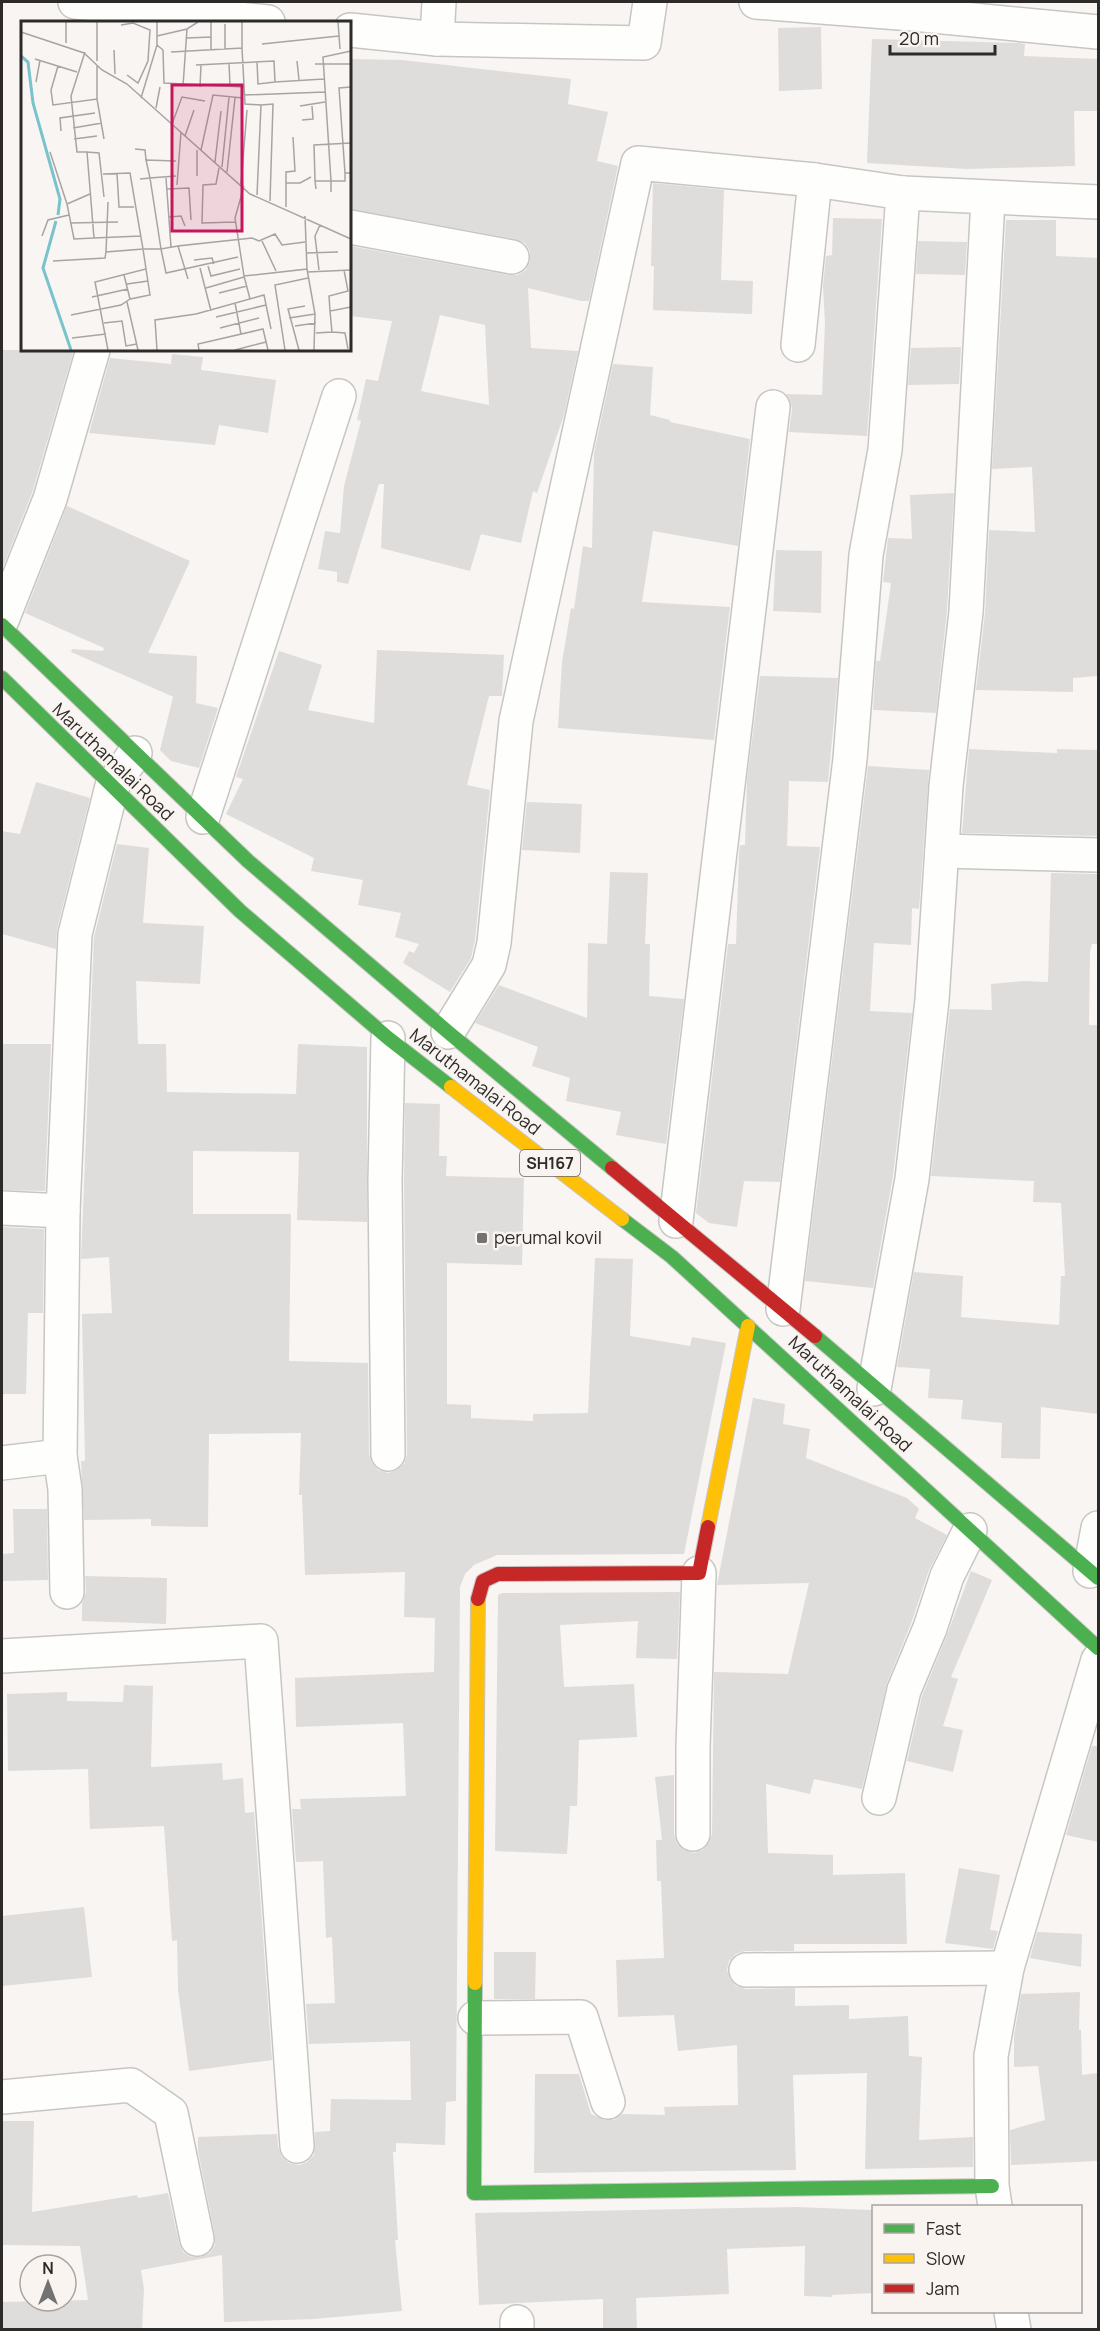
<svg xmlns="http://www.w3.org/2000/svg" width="1100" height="2331" viewBox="0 0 1100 2331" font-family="Manrope,sans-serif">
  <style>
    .building { fill: #dfdddb; fill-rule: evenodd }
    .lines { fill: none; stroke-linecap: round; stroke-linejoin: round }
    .street-casing { stroke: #c8c6c4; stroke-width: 36 }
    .fast-casing { stroke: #c8c6c4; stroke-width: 16 }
    .slow-casing { stroke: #c8c6c4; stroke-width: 16 }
    .jam-casing { stroke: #c8c6c4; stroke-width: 16 }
    .street { stroke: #fefefd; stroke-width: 33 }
    .fast { stroke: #4caf50; stroke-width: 14 }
    .slow { stroke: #ffc107; stroke-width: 14 }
    .jam { stroke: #c62828; stroke-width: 14 }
    .poi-dot { fill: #747270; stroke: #faf4f1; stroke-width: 2 }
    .labels { text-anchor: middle; stroke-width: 5; stroke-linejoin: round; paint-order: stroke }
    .shield { fill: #faf4f1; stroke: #6a6766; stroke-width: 1.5 }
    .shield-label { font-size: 16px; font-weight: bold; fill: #2d2b2a }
    .street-label { font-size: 18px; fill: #2d2b2a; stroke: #faf4f1 }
    .poi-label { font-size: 18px; fill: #2d2b2a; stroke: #faf4f1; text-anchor: start }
    .inset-river { fill: none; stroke: #78c3cc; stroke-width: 3 }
    .inset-road { fill: none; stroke: #a7a4a3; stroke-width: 1.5 }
    .view { fill: #c2185b; fill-opacity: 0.15; stroke: #c2185b; stroke-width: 3 }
    .inset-edge { fill: none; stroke: #2d2b2a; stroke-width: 3 }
  </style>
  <rect width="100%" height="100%" fill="#f8f5f3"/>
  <g class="building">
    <polygon points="821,27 822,89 779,91 778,28"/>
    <polygon points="872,39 1019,43 1025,44 1024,56 1098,59 1098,111 1074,111 1075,166 967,169 867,163"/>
    <path d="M350 59 402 60 571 79 568 104 608 112 597 161 618 166 589 301H581L528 288 531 348 578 351 564 415 537 493 533 491 521 543 481 534 470 571 381 548 384 484H379L348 584 337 582V572L318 569 325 531 340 533 344 486 361 421 357 420 366 379 378 381 392 321 350 316V246L509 275H518L526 270 530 260V251L525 243 515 239 350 209ZM440 315 485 325 489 405 421 391Z"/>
    <polygon points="653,183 724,190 721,280 753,281 752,314 653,310 654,266 651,266"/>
    <polygon points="833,218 882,219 867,436 789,432 792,409 790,400 786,394 822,395 825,323 823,286 826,256 832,255"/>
    <polygon points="1006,220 1056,220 1056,256 1098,258 1098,676 1073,678 1073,692 976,690 985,613 989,530 1035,532 1032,467 992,469"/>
    <polygon points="918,241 967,242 965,275 916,274"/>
    <polygon points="961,347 959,384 908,385 911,348"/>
    <polygon points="2,350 64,350 73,353 32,493 2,570"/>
    <polygon points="172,354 203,357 201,370 276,380 268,433 219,425 215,445 89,433 110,358 171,364"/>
    <polygon points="613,364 653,367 650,415 670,420 670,422 750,439 738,546 653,531 642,602 730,607 714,740 558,728 562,662 571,608 574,609 583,546 592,548 594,453"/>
    <polygon points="954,493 947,610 936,713 873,710 876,661 880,661 891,583 883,582 888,538 912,539 910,495"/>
    <polygon points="67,506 190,561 148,653 197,656 196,703 218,708 199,768 171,761 160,750 173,697 176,698 71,652 72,649 103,651 104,648 25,613"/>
    <polygon points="776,550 822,551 821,613 773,611"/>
    <polygon points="377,650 504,655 502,696 489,696 467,785 490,790 475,940 471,958 450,992 403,963 409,951 414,953 419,944 395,937 401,913 358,905 363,880 311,871 314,858 226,814 243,779 236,777 279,651 322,665 308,710 374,723"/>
    <polygon points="760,676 838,678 828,782 789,781 787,846 820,847 780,1182 744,1181 737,1227 709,1223 696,1213 728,944 736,944 739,853 740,845 745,845 747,780"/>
    <polygon points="969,749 1057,753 1057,749 1098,750 1098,836 962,833"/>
    <polygon points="868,766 929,770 919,909 912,908 911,945 874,943 870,1011 912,1013 893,1176 873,1288 805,1281"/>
    <polygon points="36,782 90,798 57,929 56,949 2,934 2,831 20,834"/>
    <polygon points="527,802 582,804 580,853 522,850"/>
    <polygon points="117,844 149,848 143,923 204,926 200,984 136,981 138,1044 166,1044 167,1092 296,1094 298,1044 367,1047 367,1222 297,1220 299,1152 193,1151 193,1214 291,1214 289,1361 368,1363 369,1454 372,1463 378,1470 388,1473 397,1470 404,1464 407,1454 404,1181 405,1103 440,1104 439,1156 447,1156 446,1176 524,1178 522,1265 447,1263 447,1404 471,1405 471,1418 533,1421 533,1414 588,1413 595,1258 633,1259 630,1336 690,1346 692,1337 726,1343 684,1554 497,1555 474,1565 465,1574 460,1587 456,2101 446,2102 445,2145 396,2143 396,2152 393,2152 398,2240 395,2240 402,2311 315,2319 224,2322 222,2255 141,2270 144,2289 142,2330 2,2330 2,2302 88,2300 80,2246 2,2245 2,2121 34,2121 32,2212 137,2195 138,2198 168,2193 179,2243 183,2252 192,2257 200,2257 210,2253 215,2245 215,2236 198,2151 198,2137 277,2134 278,2147 282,2157 289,2163 299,2165 307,2162 314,2155 315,2132 330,2131 331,2099 411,2100 410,2041 309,2044 306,2004 335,2003 332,1937 326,1938 323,1861 296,1862 292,1809 301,1809 300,1799 406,1796 403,1723 296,1727 295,1678 434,1672 435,1618 404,1617 405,1572 305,1575 302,1495 299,1495 301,1433 209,1434 208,1527 151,1526 151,1519 84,1520 81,1461 85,1461 82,1314 112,1313 109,1257 81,1259 94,937"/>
    <polygon points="610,872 648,873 645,944 650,944 649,996 684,999 666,1144 616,1135 621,1112 566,1101 570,1078 532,1066 538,1047 475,1023 499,985 587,1018 588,943 607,944"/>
    <polygon points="1051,873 1098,874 1098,944 1092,944 1090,952 1089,1025 1098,1025 1098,1414 1041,1407 1040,1459 1001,1458 1002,1423 961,1419 963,1400 928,1398 930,1369 897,1367 914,1272 963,1276 961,1317 1059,1325 1061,1276 1065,1276 1061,1203 1033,1202 1034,1181 931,1176 950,1009 992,1010 991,984 1025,981 1048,982"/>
    <polygon points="2,1044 51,1044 45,1191 2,1190"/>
    <polygon points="2,1227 44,1229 43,1313 28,1313 26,1394 2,1394"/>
    <polygon points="753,1398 785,1404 783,1424 810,1429 806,1458 907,1498 919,1509 915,1518 947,1535 929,1570 912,1621 887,1683 862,1789 814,1779 810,1794 766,1784 768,1853 833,1855 833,1875 905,1873 907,1944 794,1944 794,1951 745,1951 736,1954 729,1961 727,1970 730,1979 736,1986 746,1989 795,1988 795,2006 849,2005 849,2019 908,2016 909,2056 922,2057 919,2140 973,2137 973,2167 865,2169 867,2073 793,2075 796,2170 534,2173 535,2074 579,2074 591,2114 605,2120 614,2120 622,2114 665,2115 664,2107 738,2105 737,2045 678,2051 674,2015 618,2017 616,1960 664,1958 661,1881 657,1881 656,1840 662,1840 655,1777 674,1775 674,1834 677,1844 684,1850 694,1853 703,1850 709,1843 712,1834 714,1672 788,1674 809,1583 717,1585"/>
    <polygon points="13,1509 47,1509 48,1580 2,1581 2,1554 14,1553"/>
    <polygon points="971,1571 992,1580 951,1677 958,1679 943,1726 963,1730 953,1772 907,1761 922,1696 947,1635"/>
    <polygon points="85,1576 167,1578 166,1624 82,1621 82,1603 86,1592"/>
    <polygon points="680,1592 677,1659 636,1658 638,1621 560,1625 564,1687 634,1684 637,1737 579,1740 577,1806 570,1806 567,1854 495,1851 498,1595 502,1593"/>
    <polygon points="124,1685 153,1686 151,1767 222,1763 223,1780 243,1778 245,1813 254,1812 272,2060 189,2071 178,1990 177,1940 172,1941 164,1826 90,1829 88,1769 8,1771 7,1694 67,1692 67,1701 123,1702"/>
    <polygon points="1092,1746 1098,1746 1098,1842 1066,1835"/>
    <polygon points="959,1868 1000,1875 990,1930 998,1931 993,1949 945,1943"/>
    <polygon points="84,1907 92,1977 2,1986 2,1916"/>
    <polygon points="1037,1932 1082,1934 1081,1967 1030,1958"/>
    <polygon points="494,1952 536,1952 535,1999 494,1999"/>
    <polygon points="1080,1992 1079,2030 1081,2030 1082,2075 1098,2073 1098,2161 1011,2165 1010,2130 1045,2120 1038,2066 1014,2067 1014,2036 1021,1994"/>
    <polygon points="797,2207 873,2210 873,2293 832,2295 832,2297 804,2296 805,2246 727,2249 729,2294 636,2298 637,2330 603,2330 603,2299 479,2305 475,2213"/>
  </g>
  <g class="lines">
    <defs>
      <g id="street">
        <polyline points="75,2 268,22"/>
        <polyline points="756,2 912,14 1098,32"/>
        <polyline points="350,30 437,39 644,43 650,2"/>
        <polyline points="437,39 439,2"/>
        <polyline points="350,227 512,257"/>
        <polyline points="798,345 815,180"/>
        <polyline points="2,620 50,499 93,350"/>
        <polyline points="203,817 339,396"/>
        <polyline points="942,851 1098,855"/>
        <polyline points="448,1032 489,965 494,943 516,721 638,163 815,180 903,193 1098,202"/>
        <polyline points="2,1208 63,1211"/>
        <polyline points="676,1221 773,407"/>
        <polyline points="783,1309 850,759 866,555 885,450 903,193"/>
        <polyline points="874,1389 912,1179 932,1000 946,786 966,612 988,199"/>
        <polyline points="388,1454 385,1181 388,1038"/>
        <polyline points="2,1463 60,1456"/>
        <polyline points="1090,1571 1098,1528"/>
        <polyline points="67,1592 65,1489 60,1456 63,1211 75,934 112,786 135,753"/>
        <polyline points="2,1656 261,1641 297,2146"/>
        <polyline points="879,1798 904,1690 930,1628 947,1576 970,1530"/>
        <polyline points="693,1834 693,1746 699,1573"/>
        <polyline points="746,1970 1007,1968"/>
        <polyline points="475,2018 581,2017 608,2102"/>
        <polyline points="2,2097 131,2085 171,2113 197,2239"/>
        <polyline points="995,2206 992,2186 991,2056 1007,1968 1098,1660"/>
        <polyline points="1011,2312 1014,2330"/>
        <polyline points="517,2322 517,2330"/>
      </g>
      <g id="fast">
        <polyline points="2,625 248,861 448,1032 612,1168"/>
        <polyline points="2,678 240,911 388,1038 451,1087"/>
        <polyline points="622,1219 672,1257 1098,1648"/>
        <polyline points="815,1336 1098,1578"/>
        <polyline points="475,1983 474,2193 992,2186"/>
      </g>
      <g id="slow">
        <polyline points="451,1087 622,1219"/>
        <polyline points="708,1527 748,1326"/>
        <polyline points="475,1983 478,1599"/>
      </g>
      <g id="jam">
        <polyline points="612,1168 815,1336"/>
        <polyline points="478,1599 483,1581 498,1574 699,1573 708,1527"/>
      </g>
    </defs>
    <use href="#street" class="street-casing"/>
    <use href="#fast" class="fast-casing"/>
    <use href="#slow" class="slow-casing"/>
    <use href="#jam" class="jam-casing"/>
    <use href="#street" class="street"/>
    <use href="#fast" class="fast"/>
    <use href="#slow" class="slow"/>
    <use href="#jam" class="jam"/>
  </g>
  <rect class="poi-dot" x="476" y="1232" width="12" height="12" rx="3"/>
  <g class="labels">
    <rect class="shield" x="520" y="1150" width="60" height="26" rx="4.5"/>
    <g class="shield-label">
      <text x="550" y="1169">SH167</text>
    </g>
    <g class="street-label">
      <text transform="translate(113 762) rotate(44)" y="6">Maruthamalai Road</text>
      <text transform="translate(475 1082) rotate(38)" y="6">Maruthamalai Road</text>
      <text transform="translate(850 1394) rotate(43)" y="6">Maruthamalai Road</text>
    </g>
    <g class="poi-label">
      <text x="494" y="1244">perumal kovil</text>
    </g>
  </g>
  <g transform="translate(21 21)">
    <rect width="330" height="330" fill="#f8f5f3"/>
    <path class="inset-river" d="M0 35 7 41 12 82 39 178 37 194M35 200 22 247 50 329"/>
    <path class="inset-road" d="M190 1V29M317 1 319 28M204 3V28M100 4 112 2 129 9 127 40 117 62 106 54M0 11 63 32 81 49 106 63 229 173 330 218M136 15 166 8 177 1M166 17 190 16M45 22V1M241 23 318 15M136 24 142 29 143 62 223 66M221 27V1M93 29 94 53M64 31 50 75 56 131H66L73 217 120 215M150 31 221 27 224 83 240 84 236 174M14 38 56 51M76 40V1M276 40 278 59M236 41 237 63 254 61M208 42 209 65M294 43H330M175 44 253 40 254 61 303 58M37 45 30 69 32 84 76 78 83 118M15 61 19 39M162 65 166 8M179 66 180 44M330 66 318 67 324 152H330M223 74 304 71M120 77 136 24V1M76 78V45M240 84 252 83 249 180M279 85 304 81M135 87 139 66M281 99 292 98 291 85M151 103 161 76 184 80M52 107 81 102M40 110 39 97 74 92M164 115 173 89M53 118 76 115M114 128 124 129 125 139M180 129 192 74 222 77M29 131 46 183M66 131 78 132 83 176M194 141 200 90M201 146 208 76M198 147 195 163 182 164 181 202 214 201M206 151 214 77M96 152 98 186H113M324 152V160H310L302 36 330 30M155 155 129 157 140 228 157 225M176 155V129M145 157 150 226M119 158 129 157 125 139 155 140M294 160 293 124 330 122M265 162H279L290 156M220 163 226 89M156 164 160 111M223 165 214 197 223 255 286 248 284 195M146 168 168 167 170 199M295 168 294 160H310V171M69 173 46 183 53 218 73 217M265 186V151L274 150 272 116M148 196 160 195 164 205M49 202 97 201M21 215 27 199 48 194M241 220 255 250M85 231 87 181M285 232 317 231M173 239 191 237 193 243M32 240 84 237 85 231 122 228 109 152 82 153M187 245 190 255 219 248M179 247 190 290M286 248 294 293 293 329M298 249 294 215 299 204M286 251 330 249M103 254 109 278 129 274 125 248M223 255 229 278M167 258 157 225 231 217 238 220 254 213 261 224 284 221M106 263 127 260M185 267 223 256M198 272 226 265M71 276 107 268M106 281 117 329M214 282 220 313M309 290 308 275 327 270 323 249M50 294 100 284 109 278M195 296 245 284M268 297 294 293M83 302 101 300 105 325 116 323M274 305 295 302M199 307 238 297M311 311 324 312 327 328M295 312 311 311 309 290 330 286M51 317 85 313M87 329 74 261 125 248 122 228H140L145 252 217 236M136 329 134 299 175 293 243 274 250 308M178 329 177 323 242 308 247 329M214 329 245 321M264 329 254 264 287 257M278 329 267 288 284 285"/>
    <path class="view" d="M151 64H221V210H151Z"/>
    <rect width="330" height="330" class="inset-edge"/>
  </g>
  <rect width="1100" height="2331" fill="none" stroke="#2d2b2a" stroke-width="6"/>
  <rect x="872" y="2205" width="210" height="108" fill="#faf4f1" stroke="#a8a4a1" stroke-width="1.5"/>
  <rect x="884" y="2224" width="30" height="9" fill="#4caf50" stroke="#a8a4a1" stroke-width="1.5"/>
  <text x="926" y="2235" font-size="18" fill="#2d2b2a">Fast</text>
  <rect x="884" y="2254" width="30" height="9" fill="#ffc107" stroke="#a8a4a1" stroke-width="1.5"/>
  <text x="926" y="2265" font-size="18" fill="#2d2b2a">Slow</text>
  <rect x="884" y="2284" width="30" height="9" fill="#c62828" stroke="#a8a4a1" stroke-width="1.5"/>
  <text x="926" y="2295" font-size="18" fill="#2d2b2a">Jam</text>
  <g transform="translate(48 2283)"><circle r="28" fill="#faf4f1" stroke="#a8a4a1" stroke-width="1.5"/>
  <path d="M0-4.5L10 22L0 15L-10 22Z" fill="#747270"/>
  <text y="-9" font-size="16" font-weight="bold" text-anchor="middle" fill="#2d2b2a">N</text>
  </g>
  <path d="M890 45v9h105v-9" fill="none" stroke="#2d2b2a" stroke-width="3"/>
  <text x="899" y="45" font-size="18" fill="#2d2b2a" stroke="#faf4f1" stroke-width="4.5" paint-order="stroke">20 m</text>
</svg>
